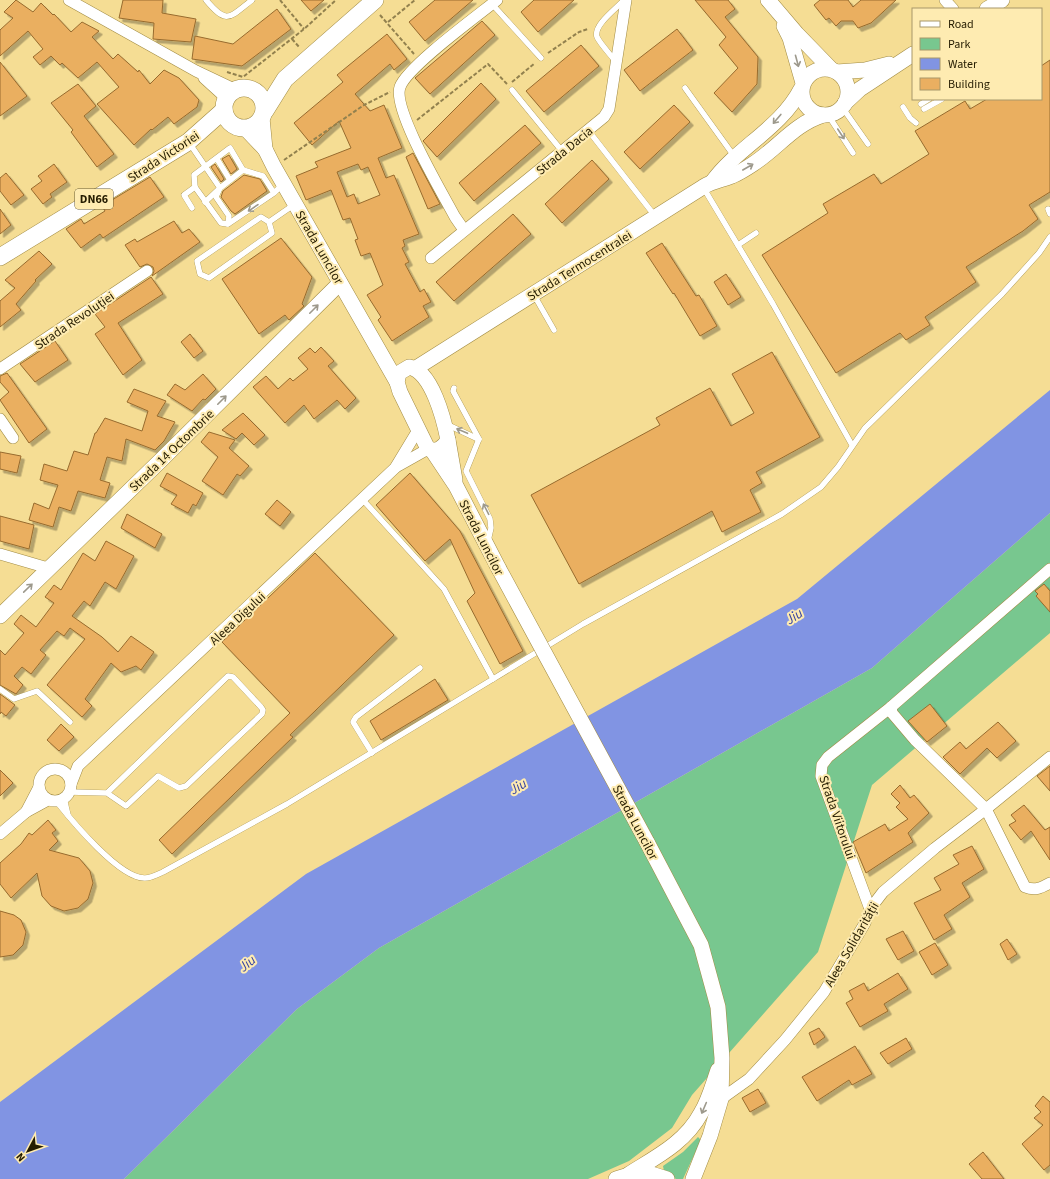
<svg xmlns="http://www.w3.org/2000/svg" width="1050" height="1179" viewBox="0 0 1050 1179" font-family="'Source Sans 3',sans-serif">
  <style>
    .green { fill: #78c78f }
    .water { fill: #8194e3 }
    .building { fill: #eaaf61; stroke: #976b2e; fill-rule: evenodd; filter: url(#shadow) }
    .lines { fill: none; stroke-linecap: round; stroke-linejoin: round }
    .lane-casing { stroke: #a18b43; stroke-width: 6 }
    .street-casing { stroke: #a18b43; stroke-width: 12 }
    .secondary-casing { stroke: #a18b43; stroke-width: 16 }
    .primary-casing { stroke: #a18b43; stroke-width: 18 }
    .path { stroke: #92814e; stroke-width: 2; stroke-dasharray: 4 2; stroke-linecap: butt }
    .lane { stroke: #fff; stroke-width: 5.5 }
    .street { stroke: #fff; stroke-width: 11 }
    .secondary { stroke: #fff; stroke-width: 15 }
    .primary { stroke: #fff; stroke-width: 17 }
    .secondary-bridge-casing { stroke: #a18b43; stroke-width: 16; stroke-linecap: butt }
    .secondary-bridge { stroke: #fff; stroke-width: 15 }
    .oneway { stroke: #9d998c }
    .labels { text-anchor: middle; stroke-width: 4; stroke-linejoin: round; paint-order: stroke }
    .shield { fill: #feebb1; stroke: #665a35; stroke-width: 1 }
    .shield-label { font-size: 12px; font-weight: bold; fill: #251c00 }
    .street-label { font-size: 13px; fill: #251c00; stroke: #feebb1 }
    .water-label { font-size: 14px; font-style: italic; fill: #3846a2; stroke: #feebb1 }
  </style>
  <defs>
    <filter id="shadow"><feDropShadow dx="3.5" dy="3.5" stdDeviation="0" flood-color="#0004"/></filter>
  </defs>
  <rect width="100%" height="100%" fill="#f5dd94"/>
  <g class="green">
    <polygon points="1050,513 1050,633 872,785 818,952 692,1095 672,1128 629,1161 588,1179 124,1179 297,1009 379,948 872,668"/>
    <polygon points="698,1137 701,1140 683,1179 676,1179 664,1171 663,1166 683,1152"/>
  </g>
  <polygon class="water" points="1050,390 1050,513 872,668 379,948 297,1009 124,1179 0,1179 0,1102 306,874 797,599"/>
  <g class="building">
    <polygon points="16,0 33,12 41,3 53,15 54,14 71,32 82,22 99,31 92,37 113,59 118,54 138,72 139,70 150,84 164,70 179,78 199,100 197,107 174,124 168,117 152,130 151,129 134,145 97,104 119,87 97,62 78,78 62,63 60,65 51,56 40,65 33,57 43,49 28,31 0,56 0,30 13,18 4,12"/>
    <polygon points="123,0 163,0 162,13 196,19 191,42 153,39 154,23 119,18"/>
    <polygon points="301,0 324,0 311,11"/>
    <polygon points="435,0 473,0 425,41 409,22"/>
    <polygon points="534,0 574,0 538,32 521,12"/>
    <polygon points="695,0 728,0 735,9 725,17 758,57 757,84 732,112 714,93 738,68 719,45 726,37"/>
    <polygon points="820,0 848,0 853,7 861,0 896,0 871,23 858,28 853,21 841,21 836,26 829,18 826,20 814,5"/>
    <polygon points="277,9 291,29 242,66 192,59 195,36 233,44"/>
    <polygon points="482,21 495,35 430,94 415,78"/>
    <polygon points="677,29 693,50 640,91 624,70"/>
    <path d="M387 34 407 59 394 70 390 64 355 94 370 111 384 105 402 148 378 158 386 178 394 175 419 234 403 240 405 246 402 248 409 262 405 264 420 292 424 289 431 302 423 306 429 317 392 341 378 320 381 317 367 295 383 285 370 253 361 256 355 240 358 239 350 218 343 220 331 190 306 200 296 176 318 167 315 162 351 148 339 121 312 145 294 123 343 82 337 75ZM358 164 361 170 368 167 380 195 358 204 354 194 347 197 337 172Z"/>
    <polygon points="581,45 599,66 544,112 526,91"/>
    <polygon points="1050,60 1050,192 1029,205 1038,219 1023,231 966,267 976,282 925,317 930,325 906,340 900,333 836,373 762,255 828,213 823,204 874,174 881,184 929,154 915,131 965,101 970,109 987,99 1041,99 1041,66"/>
    <polygon points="0,62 27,96 0,116"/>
    <polygon points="481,83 496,99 437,157 423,141"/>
    <polygon points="78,84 96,106 84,116 114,154 97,167 71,132 73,130 51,103"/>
    <polygon points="674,105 690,122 640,169 624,152"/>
    <polygon points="525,125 541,143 474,201 459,183"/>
    <polygon points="413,153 440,204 428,209 406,157"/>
    <polygon points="229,155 237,169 231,174 222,159"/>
    <polygon points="592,160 609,179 562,223 545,204"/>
    <polygon points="54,164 67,182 50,194 52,197 43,204 31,189 42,181 38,176"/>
    <polygon points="215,164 224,179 221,182 211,167"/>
    <polygon points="6,173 24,195 11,205 0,191 0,178"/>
    <polygon points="244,175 260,179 267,191 235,214 231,211 221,197 223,191"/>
    <polygon points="150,177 164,197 103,238 100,234 81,248 66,229 81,219 84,224 105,211 102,206"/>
    <polygon points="0,209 11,225 0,234"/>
    <polygon points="513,214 531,234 454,301 436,282"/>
    <polygon points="174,221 182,233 189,229 200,242 152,276 154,271 153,267 147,264 140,267 125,245 135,239 137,242"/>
    <polygon points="281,238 312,277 302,304 304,306 289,320 285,315 259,334 222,279"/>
    <polygon points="662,243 696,296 699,295 717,326 700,336 674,293 673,294 646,253"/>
    <polygon points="39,251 52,264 35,280 36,281 16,304 21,310 0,327 0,301 15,288 5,280"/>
    <polygon points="726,274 741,297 728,305 714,282"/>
    <polygon points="151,277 163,294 118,323 142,360 123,375 95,334 105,327 95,314"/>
    <polygon points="190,334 203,351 194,358 181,342"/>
    <polygon points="55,341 68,360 35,382 20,364"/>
    <polygon points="321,347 334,361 328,366 356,398 345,409 337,400 314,419 304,405 285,423 253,387 266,376 278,389 290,378 293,381 308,369 298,358 310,348 315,353"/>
    <polygon points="772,352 820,437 756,472 762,483 750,490 761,512 722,532 712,511 579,584 531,495 660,425 656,418 710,388 731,426 754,413 732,374"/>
    <polygon points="7,373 47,429 29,443 0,400 9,392 0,382 0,376"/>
    <polygon points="203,374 216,389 205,400 203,399 192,411 167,395 175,384 185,390"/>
    <polygon points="134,389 166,401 157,416 175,422 164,441 155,450 126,439 122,461 107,457 100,480 110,483 105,498 78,491 71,511 59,507 53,527 29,520 34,503 49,509 58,485 40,480 44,464 67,471 74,451 88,455 95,433 96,433 105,418 142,431 148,411 127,402"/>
    <polygon points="243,413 265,435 254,445 242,433 236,439 222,430"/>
    <polygon points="209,432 235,440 229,448 249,466 240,476 237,474 223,495 202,481 218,457 201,442"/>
    <polygon points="0,452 21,456 17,473 0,469"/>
    <polygon points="167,473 203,493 196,506 193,504 188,513 171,504 177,495 160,486"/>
    <polygon points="410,473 460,531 523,651 500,664 467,601 475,593 450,539 425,561 376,505"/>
    <polygon points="277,500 291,512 280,526 265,514"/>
    <polygon points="127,514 162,534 155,548 121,528"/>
    <polygon points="0,516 34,525 29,549 0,541"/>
    <polygon points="106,541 134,556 116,589 105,582 90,606 84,601 72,616 102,637 118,652 131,636 154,652 141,670 136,666 121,672 111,663 85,699 92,706 82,717 47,685 85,639 70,628 64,636 57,631 40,650 46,655 31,674 22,667 14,676 23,685 16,694 0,685 0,650 5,655 24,633 14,624 21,615 36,627 54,603 45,597 54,585 61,590 83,553 95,561"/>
    <polygon points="315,553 394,635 290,735 293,737 172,854 159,840 290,713 222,642"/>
    <polygon points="1044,584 1050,591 1050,612 1036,596 1038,594 1035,591"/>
    <polygon points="435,679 448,700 381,740 370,721"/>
    <polygon points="0,694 15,705 6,716 1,712 0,714"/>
    <polygon points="930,704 947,726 927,742 908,721"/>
    <polygon points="998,722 1016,741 997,758 987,748 960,774 943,757 960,742 966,749"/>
    <polygon points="61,724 74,737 59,751 47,740"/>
    <polygon points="1050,766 1050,791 1037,776"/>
    <polygon points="0,770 13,783 0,796"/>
    <polygon points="900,785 910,798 914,795 929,813 908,833 913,842 866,873 853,842 885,824 889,831 908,819 896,807 900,803 891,794"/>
    <polygon points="1024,805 1045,830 1050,827 1050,860 1031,831 1021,840 1009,825 1016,821 1011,815"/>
    <polygon points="48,820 56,830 52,833 58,841 49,850 79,858 90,871 93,883 88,899 78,908 64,911 51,906 42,896 37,873 11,898 0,884 0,863 21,844 29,833 32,835"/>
    <polygon points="972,846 984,869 962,883 970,897 944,915 952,929 934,940 914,903 941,890 934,878 959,864 953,855"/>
    <polygon points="0,911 14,915 21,920 26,932 23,945 13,955 0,957"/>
    <polygon points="903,931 914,951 898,960 886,939"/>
    <polygon points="1007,939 1017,954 1008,960 1000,944"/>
    <polygon points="935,943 948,965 932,975 919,952"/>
    <polygon points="898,973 908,989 884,1004 888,1011 860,1027 846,1003 853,999 849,991 864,983 868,991"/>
    <polygon points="819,1028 825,1037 814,1045 809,1033"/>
    <polygon points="906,1038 912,1049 888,1064 880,1053"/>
    <polygon points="855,1046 872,1074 852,1085 849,1080 817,1101 802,1077"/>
    <polygon points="758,1089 766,1103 750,1112 742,1098"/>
    <polygon points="1043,1096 1050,1102 1050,1165 1044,1170 1022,1144 1043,1125 1034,1118 1041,1112 1035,1106"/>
    <polygon points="983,1152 1004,1179 982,1179 969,1164"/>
  </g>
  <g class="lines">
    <defs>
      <g id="lane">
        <path d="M206 0C227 25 229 18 252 0"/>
        <polyline points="492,4 541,58"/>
        <path d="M616 62C611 55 601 45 597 37 593 25 617 8 624 0"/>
        <polyline points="685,88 734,156"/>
        <polyline points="512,90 562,151"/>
        <polyline points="921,104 929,99"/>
        <polyline points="842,107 868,144"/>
        <polyline points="903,107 910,118 916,123"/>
        <polyline points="924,109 942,99"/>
        <polyline points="828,115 853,153"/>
        <polyline points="588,130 655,216"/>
        <polyline points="190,144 220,188 205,202"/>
        <polyline points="217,159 230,180"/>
        <polyline points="703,187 773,304 852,445"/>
        <polyline points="274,193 263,176 243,170 230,148 194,175 195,187 221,223 228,224 274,193 283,184"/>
        <polyline points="192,208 184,195 195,187"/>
        <polyline points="1048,209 1050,214"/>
        <polyline points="269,222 272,233 209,278 200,274 197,261 261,217 269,222 295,204"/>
        <polyline points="228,224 229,216 216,197 220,188 243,170"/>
        <polyline points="738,245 756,233"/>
        <polyline points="534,295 554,330"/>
        <polyline points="454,388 453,391 479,439"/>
        <polyline points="446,424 478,439"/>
        <polyline points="479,439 466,471 490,519 491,528 488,541"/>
        <polyline points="493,679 583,624 782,514 821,487 838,467 865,428 1002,294 1039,253 1050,237"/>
        <polyline points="0,689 14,699 37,691 70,722"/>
        <polyline points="372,753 353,722 356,717 420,668"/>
        <polyline points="70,792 107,793 126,806 158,776 179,788 186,786 262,714 263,710 261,707 233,677 228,676 107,793"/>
        <polyline points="64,798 68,815"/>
        <path d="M57 802C72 821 120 879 145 878 151 878 158 874 163 872L287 804 493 679 444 589 363 500"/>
      </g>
      <g id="street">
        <polyline points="69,0 196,71 236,90"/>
        <polyline points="945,0 953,9"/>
        <polyline points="204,78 226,98"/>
        <path d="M464 230 455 217C443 194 392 109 400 87 407 67 477 16 497 0"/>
        <polyline points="431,258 604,117 609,109 626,0"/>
        <polyline points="0,369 147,271"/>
        <polyline points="0,419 13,438"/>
        <polyline points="396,467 428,449"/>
        <polyline points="0,554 48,568"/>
        <path d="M1050 569 891 707 892 713 915 740 986 809 1025 887C1035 891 1041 888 1050 883"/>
        <circle cx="55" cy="785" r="16"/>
        <polyline points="71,784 78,766 395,468 418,430"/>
        <polyline points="26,812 39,787"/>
        <polyline points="0,834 26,812 48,800"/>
        <polyline points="870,909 821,776 822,765 828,757 891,707"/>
        <polyline points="721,1099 749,1079 785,1040 824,992 865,923 870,909 883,892 935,848 986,809 1050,757"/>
      </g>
      <g id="secondary">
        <polyline points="768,0 797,34 831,69"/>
        <polyline points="987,9 1002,0"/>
        <polyline points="784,26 790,38 803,83"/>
        <circle cx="825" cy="92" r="23"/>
        <polyline points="837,72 865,70 889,64"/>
        <polyline points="845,103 860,89 913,54"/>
        <polyline points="262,118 265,149"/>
        <polyline points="246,129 265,149 274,167 397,382"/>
        <path d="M713 181C738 147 781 128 801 89"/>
        <path d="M409 367C432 371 444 420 448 440 443 448 437 452 428 449L400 392 397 382 399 373Z"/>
        <path d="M416 368 703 187C712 181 722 180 732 176 739 173 747 168 753 164 778 148 794 124 823 115"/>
        <polyline points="448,440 455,480"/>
        <polyline points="432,450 456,486 499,569"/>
        <polyline points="0,616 160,461 340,283"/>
        <polyline points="647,842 701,945 718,1007 722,1058 721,1099 710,1136 693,1179"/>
        <path d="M629 1174C656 1157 685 1143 701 1113 709 1100 713 1084 718 1070"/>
        <polyline points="616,1179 642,1171 667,1179"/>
      </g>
      <g id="primary">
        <circle cx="244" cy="108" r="20"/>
        <polyline points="265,111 285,79 375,0"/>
        <polyline points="0,257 188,142 224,110"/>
      </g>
    </defs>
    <use href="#lane" class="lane-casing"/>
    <use href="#street" class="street-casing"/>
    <use href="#secondary" class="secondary-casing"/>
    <use href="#primary" class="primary-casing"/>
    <g class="path">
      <polyline points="280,0 304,29"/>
      <polyline points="380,15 414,54"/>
      <polyline points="388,22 415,0"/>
      <polyline points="292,39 300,48"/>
      <polyline points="548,53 579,32 588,29"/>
      <polyline points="227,72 243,77 304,29 336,0"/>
      <polyline points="512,82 535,63"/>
      <polyline points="417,120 488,64 507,84"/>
      <polyline points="284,160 364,105 390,92"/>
    </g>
    <use href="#lane" class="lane"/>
    <use href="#street" class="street"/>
    <use href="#secondary" class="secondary"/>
    <use href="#primary" class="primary"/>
    <defs>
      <polyline id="secondary-bridge" points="499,569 647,842"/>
    </defs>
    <use href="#secondary-bridge" class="secondary-bridge-casing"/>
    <use href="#secondary-bridge" class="secondary-bridge"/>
  </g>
  <defs><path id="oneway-shaft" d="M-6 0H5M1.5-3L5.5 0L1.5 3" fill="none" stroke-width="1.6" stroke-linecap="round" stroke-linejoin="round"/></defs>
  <g class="oneway">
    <use href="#oneway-shaft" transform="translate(797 61) rotate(75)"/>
    <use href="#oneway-shaft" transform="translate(777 119) rotate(130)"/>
    <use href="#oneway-shaft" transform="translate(841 134) rotate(57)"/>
    <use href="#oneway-shaft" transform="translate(748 167) rotate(-30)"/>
    <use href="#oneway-shaft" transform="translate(253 208) rotate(146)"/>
    <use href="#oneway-shaft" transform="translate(314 309) rotate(-45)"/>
    <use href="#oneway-shaft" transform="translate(222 400) rotate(-45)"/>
    <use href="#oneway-shaft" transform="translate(462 431) rotate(-157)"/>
    <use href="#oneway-shaft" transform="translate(486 509) rotate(-117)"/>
    <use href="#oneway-shaft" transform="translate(28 588) rotate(-44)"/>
    <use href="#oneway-shaft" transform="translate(704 1108) rotate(113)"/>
  </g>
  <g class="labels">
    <rect class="shield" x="75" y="189" width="38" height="20" rx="3"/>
    <g class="shield-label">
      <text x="94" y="203">DN66</text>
    </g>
    <g class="street-label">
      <text transform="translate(564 150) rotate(-39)" y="5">Strada Dacia</text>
      <text transform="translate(163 156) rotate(-33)" y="5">Strada Victoriei</text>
      <text transform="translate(320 247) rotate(60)" y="5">Strada Luncilor</text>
      <text transform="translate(579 265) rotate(-32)" y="5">Strada Termocentralei</text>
      <text transform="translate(74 320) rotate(-34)" y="5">Strada Revoluției</text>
      <text transform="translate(171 450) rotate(-44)" y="5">Strada 14 Octombrie</text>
      <text transform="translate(482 537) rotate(63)" y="5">Strada Luncilor</text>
      <text transform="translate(237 618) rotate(-43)" y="5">Aleea Digului</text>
      <text transform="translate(838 817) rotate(71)" y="5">Strada Viitorului</text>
      <text transform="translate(636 822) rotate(62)" y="5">Strada Luncilor</text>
      <text transform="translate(851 944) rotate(-60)" y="5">Aleea Solidarității</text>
    </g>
    <g class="water-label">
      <text transform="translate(794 616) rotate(-33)" y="5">Jiu</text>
      <text transform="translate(518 786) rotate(-31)" y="5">Jiu</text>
      <text transform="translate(247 963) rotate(-39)" y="5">Jiu</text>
    </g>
  </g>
  <rect x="912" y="8" width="130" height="92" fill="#feebb1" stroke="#a7986a"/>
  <rect x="920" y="21" width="20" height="6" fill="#ffffff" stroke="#a7986a"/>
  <text x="948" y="28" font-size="12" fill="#251c00">Road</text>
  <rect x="920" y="38" width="20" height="12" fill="#78c78f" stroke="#a7986a"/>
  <text x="948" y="48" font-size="12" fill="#251c00">Park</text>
  <rect x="920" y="58" width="20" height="12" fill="#8194e3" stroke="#a7986a"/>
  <text x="948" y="68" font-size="12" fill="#251c00">Water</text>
  <rect x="920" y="78" width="20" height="12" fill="#eaaf61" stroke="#a7986a"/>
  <text x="948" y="88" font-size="12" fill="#251c00">Building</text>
  <g transform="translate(28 1151) rotate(229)" stroke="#feebb1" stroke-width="3" paint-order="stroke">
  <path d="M0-3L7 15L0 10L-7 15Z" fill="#251c00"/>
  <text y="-6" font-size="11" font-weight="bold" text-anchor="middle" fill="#251c00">N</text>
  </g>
</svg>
